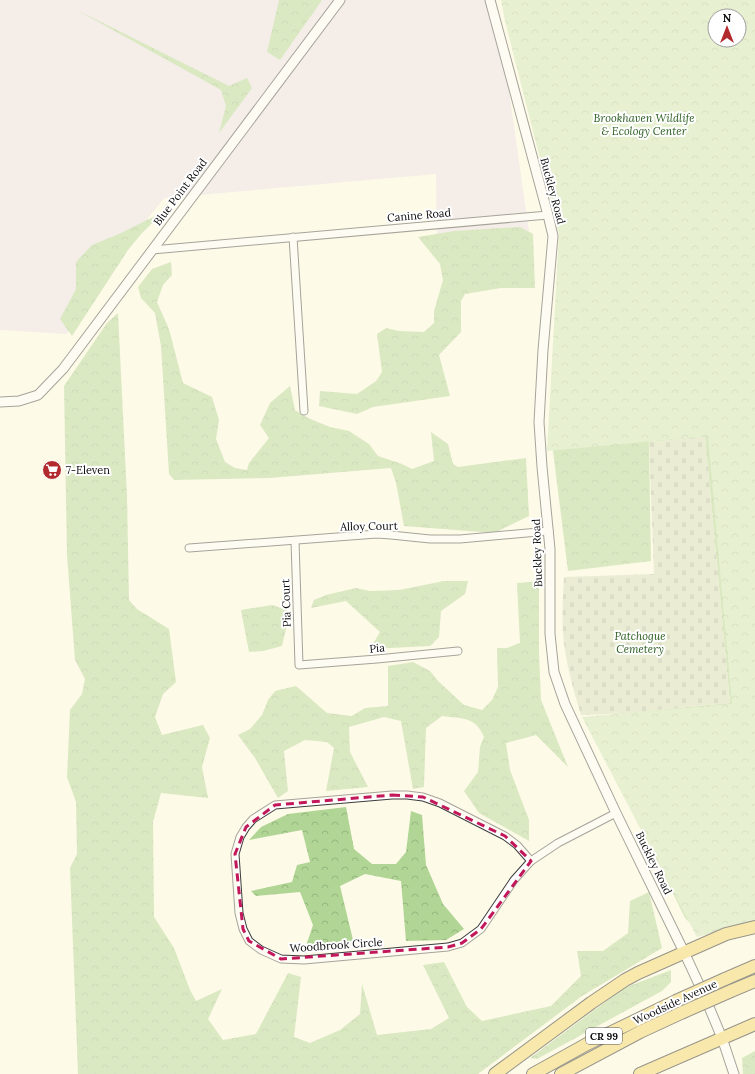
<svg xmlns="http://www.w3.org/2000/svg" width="755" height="1074" viewBox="0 0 755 1074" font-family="Lora,serif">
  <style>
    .industrial { fill: #e8dee9 }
    .forest { fill: url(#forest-crowns) }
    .cemetery { fill: url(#cemetery-stones) }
    .park { fill: url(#park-crowns); fill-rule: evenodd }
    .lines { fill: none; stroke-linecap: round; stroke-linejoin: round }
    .minor-casing { stroke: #3d3d3d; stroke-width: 9 }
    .tertiary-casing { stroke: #3d3d3d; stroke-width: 11 }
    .primary-casing { stroke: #1b1b1b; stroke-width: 14 }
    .minor { stroke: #fff; stroke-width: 7 }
    .tertiary { stroke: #fff; stroke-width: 9 }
    .primary { stroke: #f2d365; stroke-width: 12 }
    .primary-bridge-casing { stroke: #1b1b1b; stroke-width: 14; stroke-linecap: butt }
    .primary-bridge { stroke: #f2d365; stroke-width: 12 }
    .marked { fill: none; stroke: #c2185b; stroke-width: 3; stroke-dasharray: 8 5; stroke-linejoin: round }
    .labels { text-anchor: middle; stroke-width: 4; stroke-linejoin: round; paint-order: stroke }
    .shield { fill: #fff; stroke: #545454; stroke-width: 1 }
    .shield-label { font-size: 10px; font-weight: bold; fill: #0a0a0a }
    .park-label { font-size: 11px; font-style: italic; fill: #2a5d1f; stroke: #fff }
    .street-label { font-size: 11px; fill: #0a0a0a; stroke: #fff }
    .poi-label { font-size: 11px; fill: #0a0a0a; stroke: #fff; text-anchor: start }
  </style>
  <defs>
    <pattern id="forest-crowns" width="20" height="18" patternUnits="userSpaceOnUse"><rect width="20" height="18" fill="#b0d595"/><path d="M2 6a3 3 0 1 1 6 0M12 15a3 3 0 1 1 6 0" fill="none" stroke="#96b67f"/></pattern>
    <pattern id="cemetery-stones" width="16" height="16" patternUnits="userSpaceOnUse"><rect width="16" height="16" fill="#d2ddbc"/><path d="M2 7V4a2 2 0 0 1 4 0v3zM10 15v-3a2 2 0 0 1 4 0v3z" fill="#b3bca0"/></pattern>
    <pattern id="park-crowns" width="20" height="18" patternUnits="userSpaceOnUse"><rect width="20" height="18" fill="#cde5b5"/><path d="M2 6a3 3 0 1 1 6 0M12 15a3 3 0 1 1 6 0" fill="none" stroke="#afc39a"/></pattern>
  </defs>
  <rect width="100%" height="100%" fill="#fefae8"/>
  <polygon class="industrial" points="0,0 496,0 529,232 437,242 436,174 164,198 110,266 67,334 0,330"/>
  <g class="forest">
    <polygon points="279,0 322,0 280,60 267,52"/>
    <polygon points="75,9 229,86 247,78 252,88 219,133 226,106 221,90"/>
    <polygon points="165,211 142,233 128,250 72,336 60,319 76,289 76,262 92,245 119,234"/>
    <polygon points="520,227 533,234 535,288 501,288 465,294 461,301 461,332 439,355 450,396 373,407 357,414 319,406 320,391 357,394 376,381 382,372 377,334 386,328 399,331 424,332 434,323 434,311 443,280 440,264 418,237 454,231"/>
    <polygon points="171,262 172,275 163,285 157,302 169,329 183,383 212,397 219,420 216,439 225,462 235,468 247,470 249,463 269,438 260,425 270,403 290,386 295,410 308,418 330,427 349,431 369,444 378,456 402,464 412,469 434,461 431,432 448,444 453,464 458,467 526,458 529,516 494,533 404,526 396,483 391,468 269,478 174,480 169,474 161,346 155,313 141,298 138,287 152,269"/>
    <polygon points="118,313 127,496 129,600 137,609 169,629 176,682 163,694 155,717 162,735 203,725 210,738 202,767 208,798 161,793 153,822 154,917 174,948 190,990 196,1001 222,989 208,1019 223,1040 256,1034 288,973 301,977 294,1037 310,1043 340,1030 360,1014 362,984 377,1035 431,1029 449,1018 423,965 444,962 467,1007 482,1021 551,1006 581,976 577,951 603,951 628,933 630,901 649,892 662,948 582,996 478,1074 78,1074 70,868 77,854 76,802 67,777 70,710 82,694 85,679 75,660 67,555 64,386 107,323"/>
    <polygon points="553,385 755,419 755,612 698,923 689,922 685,918 617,778 613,756 614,714 730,703 705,437 649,442 651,561 568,571 553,451"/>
    <polygon points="444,581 468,581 465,594 441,611 439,637 430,646 370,649 380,632 346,601 311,608 314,600 326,595 356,588 370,591 399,590"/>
    <path d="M539 581V652L541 700 568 767 536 735 506 743 510 770 529 820V841L479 813 464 791 478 772 480 747 484 737C475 716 463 719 442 716L426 728 424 787 413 789 401 721 384 717 349 727 350 752 368 787 326 791 334 748 327 742 305 740 284 751 288 791 278 798 255 758 238 735 250 729 262 715 268 700 275 691 296 686 327 713 352 716 365 708 388 706V666L413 662 430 671 438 681 464 705 482 710 492 700 498 687 497 648H507L520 643 517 583Z"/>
    <polygon points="272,605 287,610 287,624 282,646 263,651 249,652 241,610"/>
    <polygon points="346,807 354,849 372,864 396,864 406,852 411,811 422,815 426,865 443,904 464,929 446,940 406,941 401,881 365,874 340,886 354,944 304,952 313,925 300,892 256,896 251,891 292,882 297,865 310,862 302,830 249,840 261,827 288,814"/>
    <polygon points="671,970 671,982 662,991 537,1059 530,1058 624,988"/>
    <polygon points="755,1051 755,1074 743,1074 742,1058"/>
  </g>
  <path class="cemetery" d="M705 437 730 703 614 714 581 715C573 688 565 661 563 633 562 615 563 596 564 577L654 574 649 442Z"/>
  <path class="park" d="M501 0H755V921L697 937 582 717 732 704 708 436 547 451 559 234 505 21ZM715 16H739V40H715Z"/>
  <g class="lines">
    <defs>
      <g id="minor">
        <polyline points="293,237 304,411"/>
        <polyline points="152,250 548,215"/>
        <polyline points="295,541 299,665 377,659 458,651"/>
        <polyline points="189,548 377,534 391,535 430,539 460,539 549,531"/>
        <polygon points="392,795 407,795 423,797 440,803 505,836 517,845 531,861 514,880 481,929 462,943 448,947 304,960 281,959 261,950 249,941 243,929 239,913 235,854 240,837 246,827 253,819 275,805"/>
        <polyline points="531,861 558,843 616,813"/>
      </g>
      <g id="tertiary">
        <polyline points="490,0 548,215 553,236 543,350 539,422 542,467 550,549 550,634 554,672 565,704 616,813 684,952 704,995 722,1038 734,1074"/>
        <polyline points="0,402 19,401 38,395 63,369 340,0"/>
      </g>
      <g id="primary">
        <polyline points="725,979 755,966"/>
        <polyline points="731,991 755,981"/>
        <polyline points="495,1074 591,1003 625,980 638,973 726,934 755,927"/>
        <polyline points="533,1074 587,1044 676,1001"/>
        <polyline points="561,1074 640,1032 681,1013"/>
        <polyline points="640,1074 755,1024"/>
      </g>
    </defs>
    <use href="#minor" class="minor-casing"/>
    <use href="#tertiary" class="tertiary-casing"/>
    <use href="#primary" class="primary-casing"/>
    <use href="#minor" class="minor"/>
    <use href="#tertiary" class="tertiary"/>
    <use href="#primary" class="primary"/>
    <defs>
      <g id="primary-bridge">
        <polyline points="676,1001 725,979"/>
        <polyline points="681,1013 731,991"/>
      </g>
    </defs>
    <use href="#primary-bridge" class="primary-bridge-casing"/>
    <use href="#primary-bridge" class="primary-bridge"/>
  </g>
  <path d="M0 0H755V1074H0ZM392 795 423 797 505 836 531 861 481 929 462 943 448 947 281 959 249 941 243 929 235 854 246 827 275 805Z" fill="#fefae8" fill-opacity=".55" fill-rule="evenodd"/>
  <path class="marked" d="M392 795 423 797 505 836 531 861 481 929 462 943 448 947 281 959 249 941 243 929 235 854 246 827 275 805Z"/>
  <defs>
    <symbol id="supermarket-disc" viewBox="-11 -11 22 22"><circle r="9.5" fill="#b22a2e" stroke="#fff"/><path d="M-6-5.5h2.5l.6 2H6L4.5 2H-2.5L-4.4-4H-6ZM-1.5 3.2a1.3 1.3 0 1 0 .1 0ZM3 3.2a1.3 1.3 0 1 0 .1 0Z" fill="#fff"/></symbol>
  </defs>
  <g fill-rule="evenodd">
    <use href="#supermarket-disc" x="41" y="459" width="22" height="22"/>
  </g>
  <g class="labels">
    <rect class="shield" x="586" y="1028" width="36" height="16" rx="3"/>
    <g class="shield-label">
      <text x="604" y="1040">CR 99</text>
    </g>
    <g class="park-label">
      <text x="644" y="122">Brookhaven Wildlife<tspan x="644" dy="13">&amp; Ecology Center</tspan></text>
      <text x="640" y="640">Patchogue<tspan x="640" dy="13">Cemetery</tspan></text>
    </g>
    <g class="street-label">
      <text transform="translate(553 191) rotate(75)" y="4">Buckley Road</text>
      <text transform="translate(180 192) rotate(-53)" y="4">Blue Point Road</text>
      <text transform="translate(419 215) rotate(-5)" y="4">Canine Road</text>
      <text transform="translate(369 526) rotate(-1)" y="4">Alloy Court</text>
      <text transform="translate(537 553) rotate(-92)" y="4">Buckley Road</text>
      <text transform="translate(286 603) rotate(-92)" y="4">Pia Court</text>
      <text transform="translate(377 648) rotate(-5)" y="4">Pia</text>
      <text transform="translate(654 863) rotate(64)" y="4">Buckley Road</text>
      <text transform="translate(336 945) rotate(-4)" y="4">Woodbrook Circle</text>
      <text transform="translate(675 1002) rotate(-25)" y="4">Woodside Avenue</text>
    </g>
    <g class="poi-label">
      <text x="66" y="474">7-Eleven</text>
    </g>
  </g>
  <g transform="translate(727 28)"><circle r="19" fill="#ffffff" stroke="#9d9d9d"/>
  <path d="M0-3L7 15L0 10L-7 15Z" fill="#b22a2e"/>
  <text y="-6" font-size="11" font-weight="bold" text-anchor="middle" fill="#0a0a0a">N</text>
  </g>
</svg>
